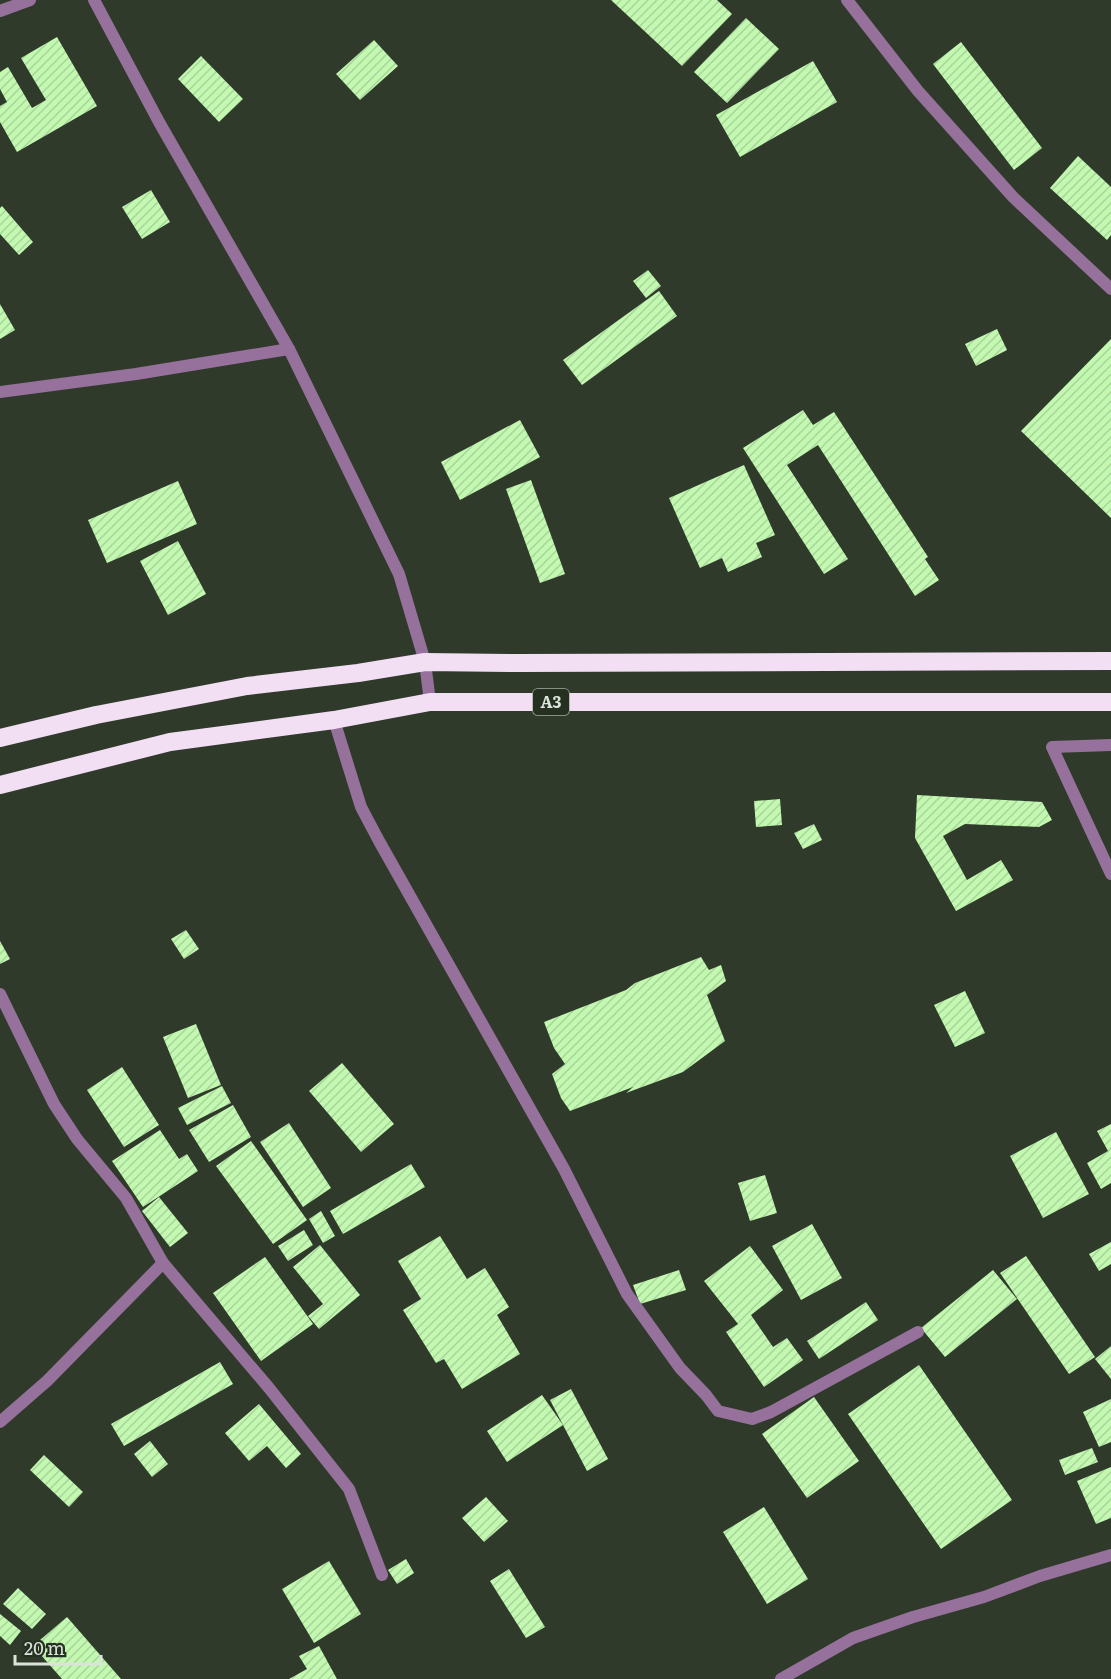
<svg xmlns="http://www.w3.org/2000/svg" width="1111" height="1679" viewBox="0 0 1111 1679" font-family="Literata,serif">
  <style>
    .building { fill: url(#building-hatch) }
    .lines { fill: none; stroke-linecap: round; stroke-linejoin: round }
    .lane { stroke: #96719b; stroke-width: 12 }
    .street { stroke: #96719b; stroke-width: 12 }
    .highway { stroke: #f2dff4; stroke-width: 18 }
    .labels { text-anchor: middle; stroke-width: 6; stroke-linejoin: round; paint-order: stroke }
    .shield { fill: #253021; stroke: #a5ada2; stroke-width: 1.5 }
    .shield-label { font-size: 16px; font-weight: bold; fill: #dce3da }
  </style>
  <defs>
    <pattern id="building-hatch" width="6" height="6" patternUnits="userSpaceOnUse" patternTransform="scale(1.5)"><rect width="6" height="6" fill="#c3f8b1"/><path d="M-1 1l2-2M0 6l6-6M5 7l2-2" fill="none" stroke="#a9d49b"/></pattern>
  </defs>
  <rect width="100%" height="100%" fill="#2f3a2b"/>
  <g class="building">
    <polygon points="611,0 717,0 732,14 682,66"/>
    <polygon points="746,18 779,49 727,103 694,72"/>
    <polygon points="57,37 97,106 17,152 0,122 0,106 7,102 0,89 0,72 8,67 32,108 46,100 21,58"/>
    <polygon points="374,40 398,66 360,100 336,74"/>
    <polygon points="961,42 1042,148 1014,170 933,64"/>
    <polygon points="201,56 243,99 219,122 178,79"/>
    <polygon points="813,61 837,102 740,157 716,115"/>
    <polygon points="1078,156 1111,187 1111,235 1107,240 1050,188"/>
    <polygon points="151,190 170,222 142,239 122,207"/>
    <polygon points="2,206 33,242 19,255 0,234 0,208"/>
    <polygon points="648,270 661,286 646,298 633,281"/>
    <polygon points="659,291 677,316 582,385 563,360"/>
    <polygon points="0,304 15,330 0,339"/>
    <polygon points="997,329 1007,350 976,366 965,344"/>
    <polygon points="1111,339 1111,518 1021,431"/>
    <polygon points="803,410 813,425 834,412 928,557 925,559 939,580 915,596 818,445 787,465 848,559 824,574 743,448"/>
    <polygon points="520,420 540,457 460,500 441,462"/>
    <polygon points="744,465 775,535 756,543 762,557 728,572 722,558 700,568 669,498"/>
    <polygon points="531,480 565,574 540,583 506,489"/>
    <polygon points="178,481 197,524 107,563 88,520"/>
    <polygon points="178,541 206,594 168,615 140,561"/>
    <polygon points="917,795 1042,802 1052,820 1039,827 965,824 943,836 967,880 1001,860 1013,880 956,911 915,838"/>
    <polygon points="780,799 782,825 756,827 754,801"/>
    <polygon points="814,824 822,840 803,849 794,833"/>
    <polygon points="186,930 199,949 184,959 171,939"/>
    <polygon points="0,941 10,959 0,964"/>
    <polygon points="701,957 709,970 721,965 726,981 707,995 725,1041 683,1072 626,1093 633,1087 570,1111 561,1098 552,1074 565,1064 554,1048 544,1022 626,990 635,983"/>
    <polygon points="965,991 985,1033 955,1047 934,1005"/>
    <polygon points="196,1024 221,1085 188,1098 163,1037"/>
    <polygon points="342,1063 394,1124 361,1152 309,1091"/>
    <polygon points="122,1067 159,1125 124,1147 87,1090"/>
    <polygon points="222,1086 231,1103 187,1125 178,1108"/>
    <polygon points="233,1105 251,1137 209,1162 189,1130"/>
    <polygon points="289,1123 331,1188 303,1207 260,1142"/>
    <polygon points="1111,1124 1111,1183 1101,1189 1087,1163 1108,1151 1097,1131"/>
    <polygon points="160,1130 179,1159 187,1154 198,1171 143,1207 112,1161"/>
    <polygon points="1056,1132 1089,1194 1043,1218 1010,1156"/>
    <polygon points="251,1141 307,1220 273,1244 216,1166"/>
    <polygon points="411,1164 425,1187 343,1234 330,1211"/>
    <polygon points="765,1175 777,1213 750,1221 738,1183"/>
    <polygon points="159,1197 188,1233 170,1247 142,1211"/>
    <polygon points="321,1211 335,1236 323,1243 309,1219"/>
    <polygon points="812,1224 842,1278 801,1300 772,1246"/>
    <polygon points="304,1230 313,1245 288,1261 278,1246"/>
    <polygon points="440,1236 467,1279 485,1268 509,1307 497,1315 520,1354 462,1389 444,1359 436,1363 403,1310 421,1299 398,1261"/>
    <polygon points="1111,1242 1111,1264 1099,1271 1089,1254"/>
    <polygon points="320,1245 360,1295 319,1329 308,1316 323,1304 293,1267"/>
    <polygon points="750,1246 783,1290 751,1315 773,1347 787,1338 803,1360 764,1387 726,1332 738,1324 704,1281"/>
    <polygon points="1026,1256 1095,1357 1069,1374 1000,1273"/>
    <polygon points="265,1257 313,1324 261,1361 213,1293"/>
    <polygon points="679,1270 686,1290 640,1304 633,1285"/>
    <polygon points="993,1270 1017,1299 945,1357 921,1328"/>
    <polygon points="866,1302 878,1320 819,1359 807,1341"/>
    <polygon points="1111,1346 1111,1379 1095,1359"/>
    <polygon points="220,1362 233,1384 124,1446 111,1424"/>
    <polygon points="919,1365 1012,1500 941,1549 848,1414"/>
    <polygon points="571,1389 608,1459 587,1471 550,1400"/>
    <polygon points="542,1395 563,1425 507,1462 487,1431"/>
    <polygon points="814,1397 859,1461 807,1498 762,1434"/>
    <polygon points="1111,1399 1111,1442 1099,1447 1083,1412"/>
    <polygon points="259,1404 301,1454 286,1468 267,1446 249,1461 225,1433"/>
    <polygon points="150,1441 168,1464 152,1477 134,1454"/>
    <polygon points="1092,1448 1098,1462 1065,1475 1059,1460"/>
    <polygon points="44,1455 83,1492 69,1507 30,1470"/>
    <polygon points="1111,1467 1111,1518 1096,1524 1077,1481"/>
    <polygon points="486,1497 508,1521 484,1542 462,1518"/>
    <polygon points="764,1507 808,1579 767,1604 723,1532"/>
    <polygon points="406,1559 414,1573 397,1584 388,1570"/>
    <polygon points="329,1561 361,1614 314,1643 282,1589"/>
    <polygon points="509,1569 545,1627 526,1638 490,1581"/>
    <polygon points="18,1588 46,1614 32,1629 3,1604"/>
    <polygon points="0,1614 21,1631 10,1645 0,1636"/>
    <polygon points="67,1617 121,1679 62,1679 33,1646"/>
    <polygon points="319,1646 337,1679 289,1679 307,1669 299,1656"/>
  </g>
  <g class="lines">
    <polyline class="lane" points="1111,745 1052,747 1111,874"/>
    <g class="street">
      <polyline points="94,0 159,122 289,349 399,574 425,662 430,702"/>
      <polyline points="847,0 918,91 1013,197 1111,289"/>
      <polyline points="0,11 30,0"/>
      <polyline points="0,392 136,374 289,349"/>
      <polyline points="334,720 361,807 379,841 564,1169 627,1294 680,1368 706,1395 718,1411 752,1419 771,1412 918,1332"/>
      <polyline points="0,994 54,1104 77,1139 126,1198 163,1263 269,1388 349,1489 382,1575"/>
      <polyline points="0,1422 47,1381 163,1263"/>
      <polyline points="781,1679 853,1638 913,1617 984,1597 1040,1576 1111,1555"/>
    </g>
    <g class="highway">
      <polyline points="0,738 96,715 247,686 358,673 425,662 518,663 1111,661"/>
      <polyline points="0,785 170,742 334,720 430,702 1111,702"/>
    </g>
  </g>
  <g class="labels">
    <rect class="shield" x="533" y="689" width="36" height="26" rx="4.5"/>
    <g class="shield-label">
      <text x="551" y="708">A3</text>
    </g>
  </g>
  <path d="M15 1655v9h86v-9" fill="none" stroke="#dce3da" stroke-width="3"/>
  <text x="24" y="1655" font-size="18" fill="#dce3da" stroke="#253021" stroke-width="4.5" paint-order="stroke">20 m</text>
</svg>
